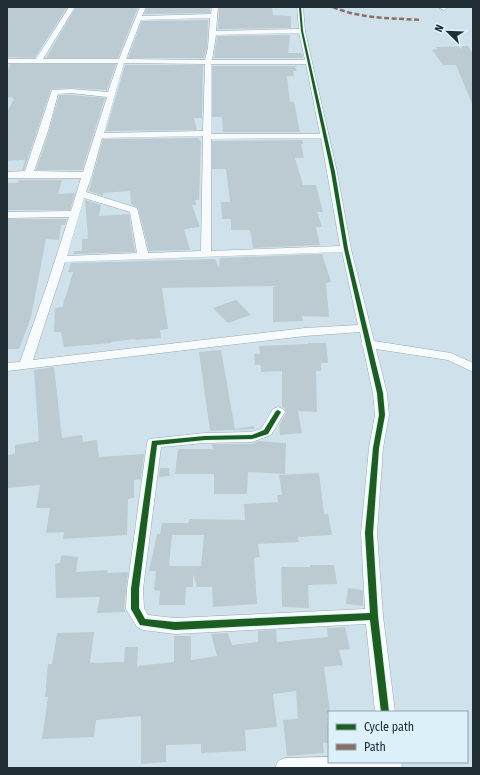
<svg xmlns="http://www.w3.org/2000/svg" width="480" height="775" viewBox="0 0 480 775" font-family="'Fira Sans Condensed',sans-serif">
  <style>
    .building { fill: #bccbd2; fill-rule: evenodd }
    .lines { fill: none; stroke-linecap: round; stroke-linejoin: round }
    .street-casing { stroke: #9ba9b0; stroke-width: 1 }
    .street { fill: #f8fbfc; fill-rule: evenodd }
    .quiet { stroke: #8d6e63; stroke-width: 2.5; stroke-dasharray: 5 2.5; stroke-linecap: butt }
    .cycleway-casing { stroke: #ddf1fb; stroke-width: 2 }
    .cycleway { fill: #1b5e20; fill-rule: evenodd }
  </style>
  <rect width="100%" height="100%" fill="#cfe2eb"/>
  <g class="building">
    <polygon points="7,7 67,7 35,58 7,57"/>
    <polygon points="76,7 138,7 118,58 46,58"/>
    <polygon points="147,7 204,7 204,8 210,8 210,13 144,14"/>
    <polygon points="227,7 272,7 273,15 291,16 291,28 218,29 219,8"/>
    <polygon points="208,20 207,48 204,58 128,58 142,21"/>
    <polygon points="290,35 288,53 302,53 303,58 214,58 217,36"/>
    <polygon points="468,46 473,54 473,106 456,65 443,65 432,50 437,49 436,47"/>
    <polygon points="10,64 116,64 107,90 71,88 51,89 24,170 22,170 25,160 7,161 7,112 14,99 12,99 13,97 7,98 7,73"/>
    <polygon points="125,65 203,65 202,118 194,118 197,130 106,131"/>
    <polygon points="212,66 298,66 295,67 297,71 293,71 294,76 287,76 290,102 294,102 300,132 223,132 222,117 212,117"/>
    <polygon points="59,95 71,95 105,98 82,170 36,170 49,132"/>
    <polygon points="199,138 200,141 201,141 199,200 195,200 196,205 192,205 200,227 184,229 190,250 149,251 138,208 131,204 130,191 103,193 103,196 89,191 103,139"/>
    <polygon points="302,140 303,144 301,144 304,158 295,158 303,185 316,185 323,212 317,212 322,227 316,227 320,245 253,248 250,230 231,230 231,219 222,219 221,202 230,202 226,169 212,169 212,141"/>
    <polygon points="19,180 62,180 58,194 75,193 70,210 7,210 7,183 18,183"/>
    <polygon points="85,200 101,205 99,216 129,214 135,252 73,254 74,251 82,251 82,239 88,239"/>
    <polygon points="7,219 67,219 65,225 61,225 59,240 46,239 31,317 19,349 7,349"/>
    <polygon points="322,254 331,282 326,283 329,317 302,316 303,321 273,322 273,287 277,286 162,288 168,329 160,330 161,338 135,340 135,339 111,342 111,343 64,347 61,332 54,332 55,308 63,307 64,299 65,299 73,272 68,272 71,263 215,259 219,268 220,258"/>
    <polygon points="236,300 251,315 228,323 213,308"/>
    <polygon points="308,343 326,343 328,363 321,363 321,371 316,371 317,412 298,411 302,433 280,435 279,425 286,413 284,408 282,407 282,371 261,372 261,365 255,365 254,354 260,354 259,346 308,344"/>
    <polygon points="221,350 235,429 254,426 254,429 210,431 199,352"/>
    <polygon points="54,367 62,438 82,435 83,442 97,440 99,457 144,454 141,479 134,480 134,498 128,499 127,535 63,539 64,532 46,533 50,508 36,508 40,485 7,488 7,455 15,454 15,445 39,441 34,370"/>
    <polygon points="258,441 286,443 285,474 248,472 247,494 214,494 214,474 175,474 178,449 213,449 212,444 252,444"/>
    <polygon points="160,468 169,468 170,476 159,477"/>
    <path d="M319 473 324 514H328L332 535 298 537 299 542 258 544 260 557 254 558 257 604 213 607 212 587H197L193 574V587H186L185 605H159L160 591 154 590 156 571H149L157 534H160L162 523H189V519L245 520 244 504 278 502 277 495H282L279 475ZM172 535H204L201 566H169Z"/>
    <polygon points="61,555 78,557 76,572 108,570 107,573 128,572 124,609 126,612 97,613 100,597 56,598 55,564 60,563"/>
    <polygon points="310,565 334,565 337,584 308,585 309,608 282,607 281,567 310,567"/>
    <polygon points="348,588 363,590 363,606 346,604"/>
    <polygon points="345,627 350,649 339,650 343,665 324,667 330,712 327,714 329,743 323,743 324,753 287,756 283,720 298,719 296,691 273,694 277,727 245,730 246,751 201,753 201,744 166,745 166,762 141,764 141,716 96,720 94,737 42,739 48,697 45,697 48,664 52,664 57,633 94,632 90,663 124,662 125,647 138,647 137,666 174,662 174,636 191,636 191,660 217,656 211,634 228,633 232,645 258,642 258,631 276,630 277,642 328,637 327,628"/>
  </g>
  <g class="lines">
    <defs>
      <g id="street">
        <path d="M69 7H75L43 59H119L140 7H146L142 16 211 14 212 7H218L216 31 299 29 297 7H303L305 31 337 172 351 249 374 341 451 353 473 363V372L448 360 376 349 387 393 389 415 383 448 377 533 383 616 395 712H375L366 624 175 634 143 630 137 627 126 609 127 589 147 443 149 439 205 433 251 432 261 429 273 409 278 407 283 409 285 412 271 435 252 442 205 443 161 447 143 589 144 608 148 615 175 618 365 609 361 533 369 448 375 415 373 393 363 347 361 344 362 342 360 332 305 336 7 371V363L20 362 47 285 69 217 7 218V212L71 211 81 178H7V172L25 171 52 90 71 89 108 92 118 63H7V59H36ZM210 18 208 48 205 60 126 59 141 20ZM299 33 305 60H212L216 35ZM124 63 205 64 203 131 104 133ZM211 64H306L320 134H211ZM71 93 107 97 83 172 34 171 48 131 58 94ZM203 136 201 251 148 253 137 208 86 192 92 175 102 138ZM321 138 340 246 211 251V139ZM84 198 130 212 137 253 67 256ZM342 252 358 325 305 328 33 360 65 262Z"/>
        <polygon points="438,7 446,7 447,8 444,10"/>
        <polygon points="329,757 329,762 401,762 402,765 401,768 275,768 278,761 285,758"/>
      </g>
    </defs>
    <use href="#street" class="street-casing"/>
    <use href="#street" class="street"/>
    <path class="quiet" d="M333 7C361 19 391 18 421 20"/>
    <defs>
      <polygon id="cycleway" points="299,7 301,7 303,31 335,172 348,249 383,393 385,415 379,448 373,533 378,616 389,712 381,712 370,620 175,630 140,625 131,609 131,589 152,441 205,436 252,435 264,430 276,411 278,410 281,412 268,434 252,439 205,440 157,445 139,589 139,608 145,619 175,622 370,613 365,533 373,448 379,415 377,393 344,249 331,172 301,31"/>
    </defs>
    <use href="#cycleway" class="cycleway-casing"/>
    <use href="#cycleway" class="cycleway"/>
  </g>
  <rect width="480" height="775" fill="none" stroke="#202d34" stroke-width="16"/>
  <rect x="328" y="711" width="140" height="52" fill="#ddf1fb" stroke="#91a3ab"/>
  <rect x="336" y="724" width="20" height="6" fill="#1b5e20" stroke="#91a3ab"/>
  <text x="364" y="731" font-size="12" fill="#202d34">Cycle path</text>
  <rect x="336" y="744" width="20" height="6" fill="#8d6e63" stroke="#91a3ab"/>
  <text x="364" y="751" font-size="12" fill="#202d34">Path</text>
  <g transform="translate(448 32) rotate(293)" stroke="#ddf1fb" stroke-width="3" paint-order="stroke">
  <path d="M0-3L7 15L0 10L-7 15Z" fill="#202d34"/>
  <text y="-6" font-size="11" font-weight="bold" text-anchor="middle" fill="#202d34">N</text>
  </g>
</svg>
